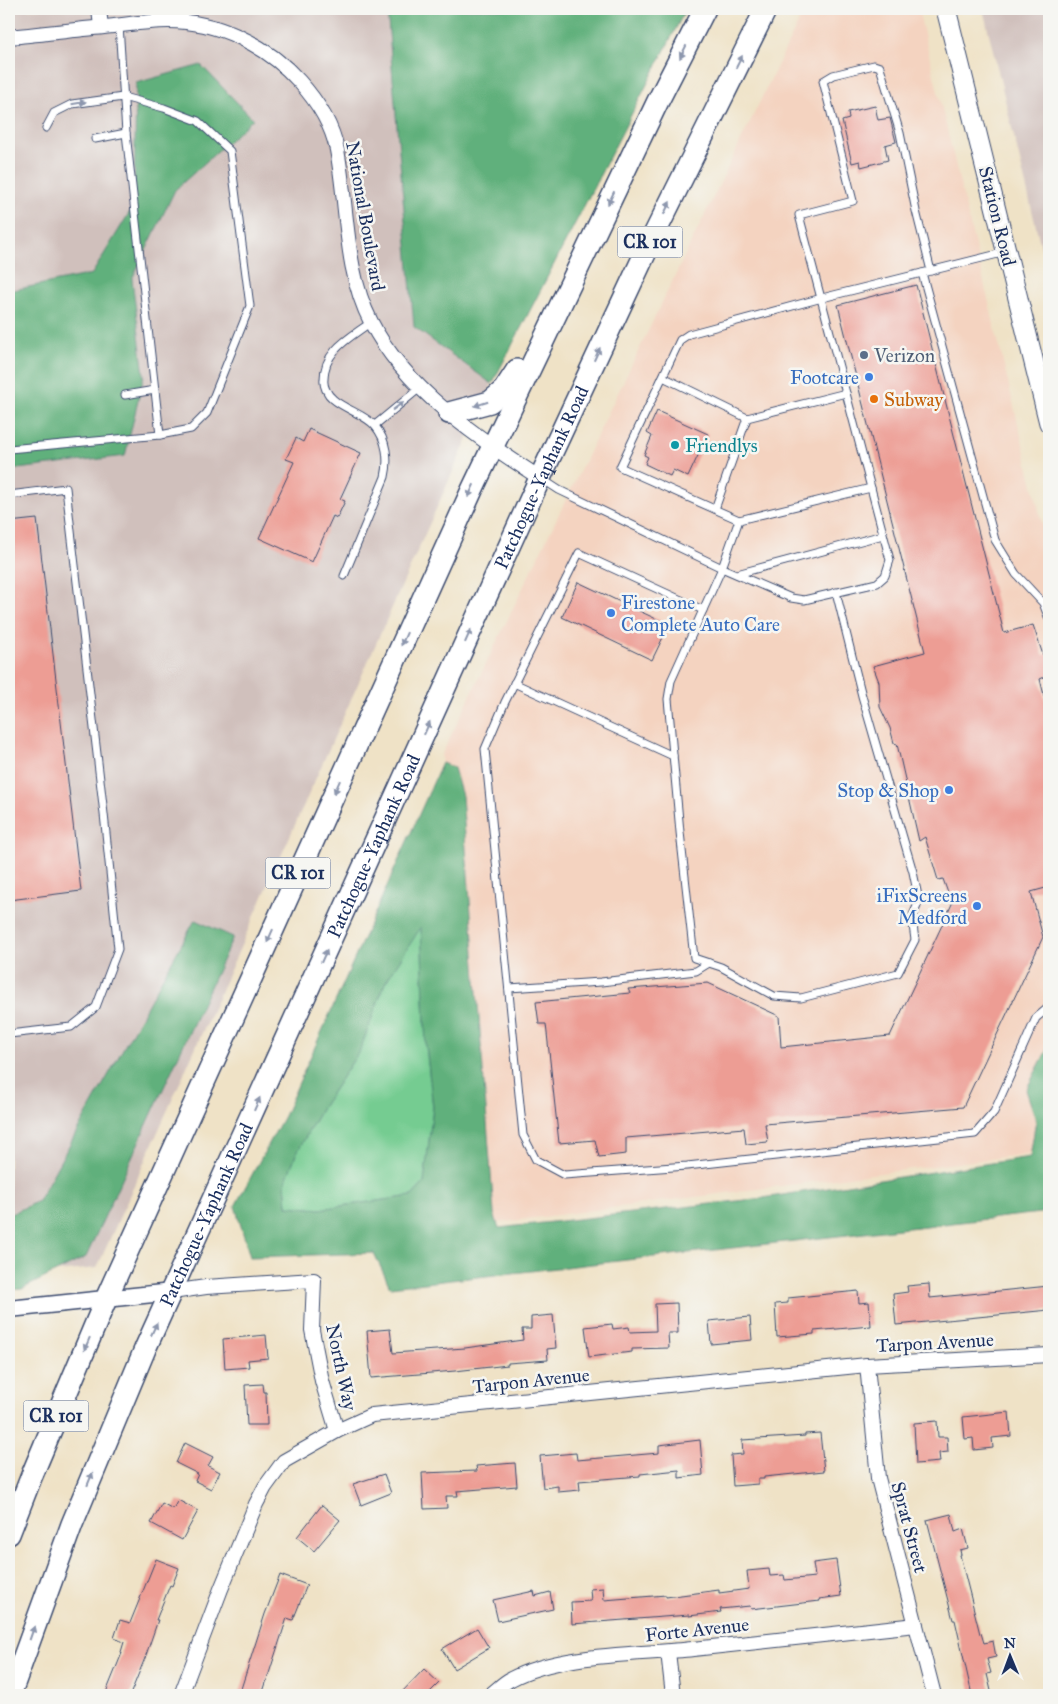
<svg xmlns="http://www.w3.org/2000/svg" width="1058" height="1704" viewBox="0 0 1058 1704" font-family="'IM FELL Great Primer',serif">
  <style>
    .built { fill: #f4d3c0 }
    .industrial { fill: #d0c0bc }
    .green { fill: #75cc91; stroke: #487e78 }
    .forest { fill: #60b07b; stroke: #3e706c; fill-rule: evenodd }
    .building { fill: #ed9d94 }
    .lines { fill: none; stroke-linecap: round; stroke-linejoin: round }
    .service-casing { stroke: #3b4a6e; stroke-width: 9 }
    .minor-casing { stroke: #3b4a6e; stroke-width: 16 }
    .tertiary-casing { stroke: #3b4a6e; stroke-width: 19 }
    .secondary-casing { stroke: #3b4a6e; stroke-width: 21 }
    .primary-casing { stroke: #3b4a6e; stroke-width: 24 }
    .service { stroke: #fff; stroke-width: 7 }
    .minor { stroke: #fff; stroke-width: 14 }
    .tertiary { stroke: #fff; stroke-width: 16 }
    .secondary { stroke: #fff; stroke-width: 19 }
    .primary { stroke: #fff; stroke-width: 21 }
    .oneway { fill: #8d97ae }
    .service-dot { fill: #5c6f8a; stroke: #f6f6f2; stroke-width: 2 }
    .shop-dot { fill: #3f7fe0; stroke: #f6f6f2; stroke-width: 2 }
    .food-dot { fill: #e8710a; stroke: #f6f6f2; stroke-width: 2 }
    .culture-dot { fill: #0f9aa8; stroke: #f6f6f2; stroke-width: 2 }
    .labels { text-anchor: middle; stroke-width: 5; stroke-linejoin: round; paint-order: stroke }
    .shield { fill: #f6f6f2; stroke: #5d6b8a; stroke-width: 1 }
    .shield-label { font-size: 18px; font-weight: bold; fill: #1b2f5e }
    .street-label { font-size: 19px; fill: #1b2f5e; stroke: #f6f6f2 }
    .service-label { font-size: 19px; fill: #4e5e75; stroke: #f6f6f2; text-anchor: start }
    .shop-label { font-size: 19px; fill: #366cbe; stroke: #f6f6f2; text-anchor: end }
    .food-label { font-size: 19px; fill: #c56008; stroke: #f6f6f2; text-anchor: start }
    .culture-label { font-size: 19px; fill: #0d838f; stroke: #f6f6f2; text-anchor: start }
  </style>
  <rect width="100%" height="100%" fill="#f6f6f2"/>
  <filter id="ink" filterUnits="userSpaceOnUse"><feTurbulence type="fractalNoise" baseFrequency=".02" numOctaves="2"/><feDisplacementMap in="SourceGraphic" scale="10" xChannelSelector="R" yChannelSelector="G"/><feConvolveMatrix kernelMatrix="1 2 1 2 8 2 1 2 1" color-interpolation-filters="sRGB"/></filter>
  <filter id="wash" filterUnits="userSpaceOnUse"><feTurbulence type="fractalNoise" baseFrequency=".0096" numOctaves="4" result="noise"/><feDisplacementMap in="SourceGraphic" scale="20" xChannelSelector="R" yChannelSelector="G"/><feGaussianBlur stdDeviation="1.12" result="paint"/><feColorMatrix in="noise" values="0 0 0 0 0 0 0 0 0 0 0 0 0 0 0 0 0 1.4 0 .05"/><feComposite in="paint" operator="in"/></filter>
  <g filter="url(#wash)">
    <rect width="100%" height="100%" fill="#efe2c6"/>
    <polygon class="built" points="805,9 918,9 1049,552 1049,1151 489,1224 441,756"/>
    <g class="industrial">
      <polygon points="9,9 387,9 414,327 492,384 97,1268 9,1277"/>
      <polygon points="983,9 1049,9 1049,280"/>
    </g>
    <polygon class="green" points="421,926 426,1046 433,1107 424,1183 412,1196 320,1209 287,1206 285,1183 296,1154 323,1106 360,1050 385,983"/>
    <g class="forest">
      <polygon points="387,9 686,9 492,384 414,327"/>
      <polygon points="201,65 253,119 175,190 132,279 144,375 125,456 9,470 9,291 92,274 134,205 136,83"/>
      <path d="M442 763 454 768 462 796 494 1213 499 1228 763 1198 1030 1157 1036 1120 1026 1090 1049 1046V1212L390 1287 374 1253 250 1257 235 1206 284 1116ZM421 927 426 1046 433 1107 424 1183 412 1196 320 1209 287 1206 285 1183 296 1154 323 1106 360 1050 385 983Z"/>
      <polygon points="195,920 233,937 86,1257 22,1289 9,1290 9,1215 38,1201"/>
    </g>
    <g id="blocks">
      <g class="building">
        <polygon points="875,106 878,120 890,118 896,142 885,145 888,160 861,167 860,161 852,163 842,121 849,119 848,112"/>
        <polygon points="916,285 1004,633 1033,625 1043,655 1049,654 1049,675 1040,679 1049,716 1049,887 1031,892 1043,937 963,1107 765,1124 768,1142 746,1144 744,1128 626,1138 626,1154 599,1157 595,1140 559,1143 546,1024 539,1024 536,1002 630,993 628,989 708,983 779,1016 781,1047 890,1036 952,904 943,879 938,880 925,837 919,841 897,744 894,743 890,728 880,707 879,682 873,666 925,652 838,305"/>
        <polygon points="657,411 708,434 688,477 673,470 670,476 645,464 648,457 644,455 652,436 647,433"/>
        <polygon points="309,429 361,453 340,499 345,501 337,518 333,516 312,562 259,538 294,462 286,459 296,438 303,442"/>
        <polygon points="37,519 81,891 9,900 9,522"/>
        <polygon points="578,582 669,625 652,660 562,617"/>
        <polygon points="929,1284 930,1298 1049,1286 1049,1310 896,1325 893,1294 908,1292 907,1286"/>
        <polygon points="858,1291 859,1303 869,1302 871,1326 814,1331 814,1334 777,1337 775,1304 788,1303 788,1298"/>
        <polygon points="677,1303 678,1333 668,1333 669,1348 632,1349 632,1352 589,1357 585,1327 612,1324 613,1329 629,1327 630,1332 656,1331 655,1304"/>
        <polygon points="553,1315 556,1348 547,1349 548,1360 508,1363 508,1365 455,1371 371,1378 367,1331 390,1329 393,1353 465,1348 523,1340 522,1329 531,1329 531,1317"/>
        <polygon points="750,1317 752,1340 711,1344 709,1321"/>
        <polygon points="266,1335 268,1358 248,1360 249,1367 225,1369 223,1339"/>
        <polygon points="263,1384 264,1392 266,1392 267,1425 247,1425 245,1385"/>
        <polygon points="1009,1412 1011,1436 992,1438 993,1448 974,1450 973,1438 965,1439 963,1417"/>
        <polygon points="937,1421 938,1437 947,1437 948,1452 939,1453 940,1462 916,1464 914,1423"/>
        <polygon points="820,1433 824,1471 764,1477 764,1479 758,1479 758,1484 733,1486 731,1455 743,1454 742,1440 805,1436 805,1434"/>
        <polygon points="700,1440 703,1475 679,1478 679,1470 640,1474 640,1476 579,1481 580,1490 558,1492 558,1486 543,1488 540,1456 576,1453 577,1460 659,1453 659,1445"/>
        <polygon points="185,1443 213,1457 208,1466 220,1472 211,1489 195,1481 198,1474 176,1463"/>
        <polygon points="515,1463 517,1486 457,1491 458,1496 446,1496 447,1508 424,1509 422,1473 477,1471 476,1466"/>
        <polygon points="384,1474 391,1493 361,1505 353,1484"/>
        <polygon points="178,1500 198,1511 182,1540 151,1523 162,1503 173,1509"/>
        <polygon points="322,1505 340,1520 314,1551 297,1537"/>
        <polygon points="951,1514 955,1532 963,1529 968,1548 960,1550 961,1555 960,1555 980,1634 981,1633 984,1643 993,1641 996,1657 987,1659 991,1673 987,1674 992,1695 972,1695 955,1620 953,1620 927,1520"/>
        <polygon points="156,1559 179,1568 172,1586 170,1585 156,1620 158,1620 145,1658 130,1695 105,1695 122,1653 121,1652 124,1642 114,1638 120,1620 130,1623"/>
        <polygon points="836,1560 841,1596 819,1599 820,1601 751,1609 750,1606 720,1609 721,1612 689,1616 689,1615 572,1624 571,1602 591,1601 590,1589 603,1588 604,1600 666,1595 666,1597 719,1590 719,1593 749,1589 747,1571 769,1569 770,1576 784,1575 785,1580 815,1577 813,1563"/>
        <polygon points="280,1575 307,1585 293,1620 287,1618 262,1695 239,1695 265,1614"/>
        <polygon points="534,1591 535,1596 550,1592 553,1609 498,1621 493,1600"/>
        <polygon points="477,1628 489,1648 454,1669 442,1649"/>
        <polygon points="424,1669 439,1683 427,1695 399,1695"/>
      </g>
    </g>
  </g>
  <g filter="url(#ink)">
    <use href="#blocks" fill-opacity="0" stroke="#3b4a6e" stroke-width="1"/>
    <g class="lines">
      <defs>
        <g id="service">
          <polyline points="46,128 54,113 72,104 123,97 164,108 198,121 230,151 250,306 207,413 191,429 160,435 126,133 119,25"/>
          <polyline points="95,139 126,133"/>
          <polyline points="922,273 995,540 1016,574 1043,603 1049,619"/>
          <polyline points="663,377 747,418 715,509"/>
          <polyline points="125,395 155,390"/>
          <polyline points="747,418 846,393"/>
          <polyline points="375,425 421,387"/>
          <polyline points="9,449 160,435"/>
          <polyline points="542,479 559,490 722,568 791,598 804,600 877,583 885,576 890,560 799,215 853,201 823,81 833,75 874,65 880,67 900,133 916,211 931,271"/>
          <polyline points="9,495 66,488 104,814 118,949 96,1007 71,1027 9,1034"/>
          <polyline points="739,520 871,488"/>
          <polyline points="737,574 883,535"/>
          <path d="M344 576 385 477C389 460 387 440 375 426 366 415 344 409 333 399 327 394 323 386 324 379 324 350 350 338 371 322"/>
          <polyline points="836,592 862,696 913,872 919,901 912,918 915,940 898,973 801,998 774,996 721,967 694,958 680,832 668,699 671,681 722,568 739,520 620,467 680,340 689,334 822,298 1006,252"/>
          <polyline points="703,610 579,553 505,702 485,749 523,1135 536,1160 564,1175 687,1166 975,1134 994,1112 1036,1018 1049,1007"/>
          <polyline points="514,683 673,756"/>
          <polyline points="509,988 601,982 696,971 709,963"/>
        </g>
        <g id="minor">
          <polyline points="99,9 101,27"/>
          <path d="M9 37C41 34 72 30 104 27 125 25 147 21 168 21 217 21 266 44 299 81 317 101 332 124 337 150 348 207 344 270 371 322 404 388 479 439 540 478"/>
          <polyline points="172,1292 206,1287 314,1280 312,1330 322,1381 337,1431"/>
          <polyline points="867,1365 878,1478 934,1695"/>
          <polyline points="668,1652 673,1695"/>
          <polyline points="181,1695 221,1589 256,1504 265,1487 284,1461 337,1431 372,1415 867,1365 1049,1355"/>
          <path d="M490 1695C497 1690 503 1683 511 1679 559 1653 639 1655 693 1649 768 1641 842 1633 916 1625"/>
        </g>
        <polyline id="tertiary" points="9,1309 172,1292"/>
        <polyline id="secondary" points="946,9 1049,423"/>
        <g id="primary">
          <polyline points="449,413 490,402 504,390 517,370"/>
          <polyline points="9,1534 32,1475 106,1299 472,490 658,101 705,9"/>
          <path id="s1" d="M10 1695 72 1524 145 1349 540 478 650 243 766 9"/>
        </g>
      </defs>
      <use href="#service" class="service-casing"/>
      <use href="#minor" class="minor-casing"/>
      <use href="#tertiary" class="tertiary-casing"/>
      <use href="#secondary" class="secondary-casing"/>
      <use href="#primary" class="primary-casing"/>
      <use href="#service" class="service"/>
      <use href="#minor" class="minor"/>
      <use href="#tertiary" class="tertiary"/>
      <use href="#secondary" class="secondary"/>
      <use href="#primary" class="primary"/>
    </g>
    <defs><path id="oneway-solid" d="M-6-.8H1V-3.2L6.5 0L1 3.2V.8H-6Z" transform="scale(1.25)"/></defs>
    <g class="oneway">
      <use href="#oneway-solid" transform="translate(683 52) rotate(117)"/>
      <use href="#oneway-solid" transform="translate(739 62) rotate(-63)"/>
      <use href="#oneway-solid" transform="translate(79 103) rotate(-9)"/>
      <use href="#oneway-solid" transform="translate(611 198) rotate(116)"/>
      <use href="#oneway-solid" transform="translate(667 208) rotate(-64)"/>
      <use href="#oneway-solid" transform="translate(597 354) rotate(-65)"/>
      <use href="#oneway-solid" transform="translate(481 404) rotate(163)"/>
      <use href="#oneway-solid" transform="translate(398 406) rotate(-37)"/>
      <use href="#oneway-solid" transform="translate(471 491) rotate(115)"/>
      <use href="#oneway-solid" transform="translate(468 636) rotate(-66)"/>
      <use href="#oneway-solid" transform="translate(404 639) rotate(114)"/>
      <use href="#oneway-solid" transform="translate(427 728) rotate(-66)"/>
      <use href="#oneway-solid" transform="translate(337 787) rotate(114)"/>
      <use href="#oneway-solid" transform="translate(270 936) rotate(114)"/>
      <use href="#oneway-solid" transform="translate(324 956) rotate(-66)"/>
      <use href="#oneway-solid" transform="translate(257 1104) rotate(-66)"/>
      <use href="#oneway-solid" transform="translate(154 1329) rotate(-65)"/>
      <use href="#oneway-solid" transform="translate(87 1344) rotate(113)"/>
      <use href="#oneway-solid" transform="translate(90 1479) rotate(-68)"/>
      <use href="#oneway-solid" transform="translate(32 1633) rotate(-71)"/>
    </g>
  </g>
  <circle class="service-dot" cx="864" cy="355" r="5"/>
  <g class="shop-dot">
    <circle cx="869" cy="377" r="5"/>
    <circle cx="611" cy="613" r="5"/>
    <circle cx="949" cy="790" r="5"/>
    <circle cx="977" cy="906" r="5"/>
  </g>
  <circle class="food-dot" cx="874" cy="399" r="5"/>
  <circle class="culture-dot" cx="675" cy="445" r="5"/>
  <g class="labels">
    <g class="shield">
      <rect x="617.5" y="226.5" width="65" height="31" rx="4"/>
      <rect x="265.5" y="857.5" width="65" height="31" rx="4"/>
      <rect x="23.5" y="1400.5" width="65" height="31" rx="4"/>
    </g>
    <g class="shield-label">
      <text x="650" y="248">CR 101</text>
      <text x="298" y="879">CR 101</text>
      <text x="56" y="1422">CR 101</text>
    </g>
    <g class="street-label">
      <text transform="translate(366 216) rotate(80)" y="7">National Boulevard</text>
      <text transform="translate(998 216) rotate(76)" y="7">Station Road</text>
      <text dy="7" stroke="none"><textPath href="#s1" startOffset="1329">Patchogue-Yaphank Road</textPath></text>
      <text dy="7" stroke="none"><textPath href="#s1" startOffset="924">Patchogue-Yaphank Road</textPath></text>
      <text dy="7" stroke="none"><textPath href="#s1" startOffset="519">Patchogue-Yaphank Road</textPath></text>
      <text transform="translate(935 1342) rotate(-3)" y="7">Tarpon Avenue</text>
      <text transform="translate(342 1367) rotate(78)" y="7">North Way</text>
      <text transform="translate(531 1380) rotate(-6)" y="7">Tarpon Avenue</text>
      <text transform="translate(910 1527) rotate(75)" y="7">Sprat Street</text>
      <text transform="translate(697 1629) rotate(-6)" y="7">Forte Avenue</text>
    </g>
    <g class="service-label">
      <text x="874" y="362">Verizon</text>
    </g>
    <g class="shop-label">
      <text x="859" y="384">Footcare</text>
      <text x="621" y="609" text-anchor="start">Firestone<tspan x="621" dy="22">Complete Auto Care</tspan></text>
      <text x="939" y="797">Stop &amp; Shop</text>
      <text x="967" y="902">iFixScreens<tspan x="967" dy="22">Medford</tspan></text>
    </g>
    <g class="food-label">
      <text x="884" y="406">Subway</text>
    </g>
    <g class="culture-label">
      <text x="685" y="452">Friendlys</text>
    </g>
  </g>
  <rect width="1058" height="1704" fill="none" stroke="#f6f6f2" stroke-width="30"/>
  <g transform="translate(1010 1656) rotate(359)" stroke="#f6f6f2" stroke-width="4" paint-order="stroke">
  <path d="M0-4L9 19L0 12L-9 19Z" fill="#1b2f5e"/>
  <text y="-8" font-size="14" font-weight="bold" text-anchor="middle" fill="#1b2f5e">N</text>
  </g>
</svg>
